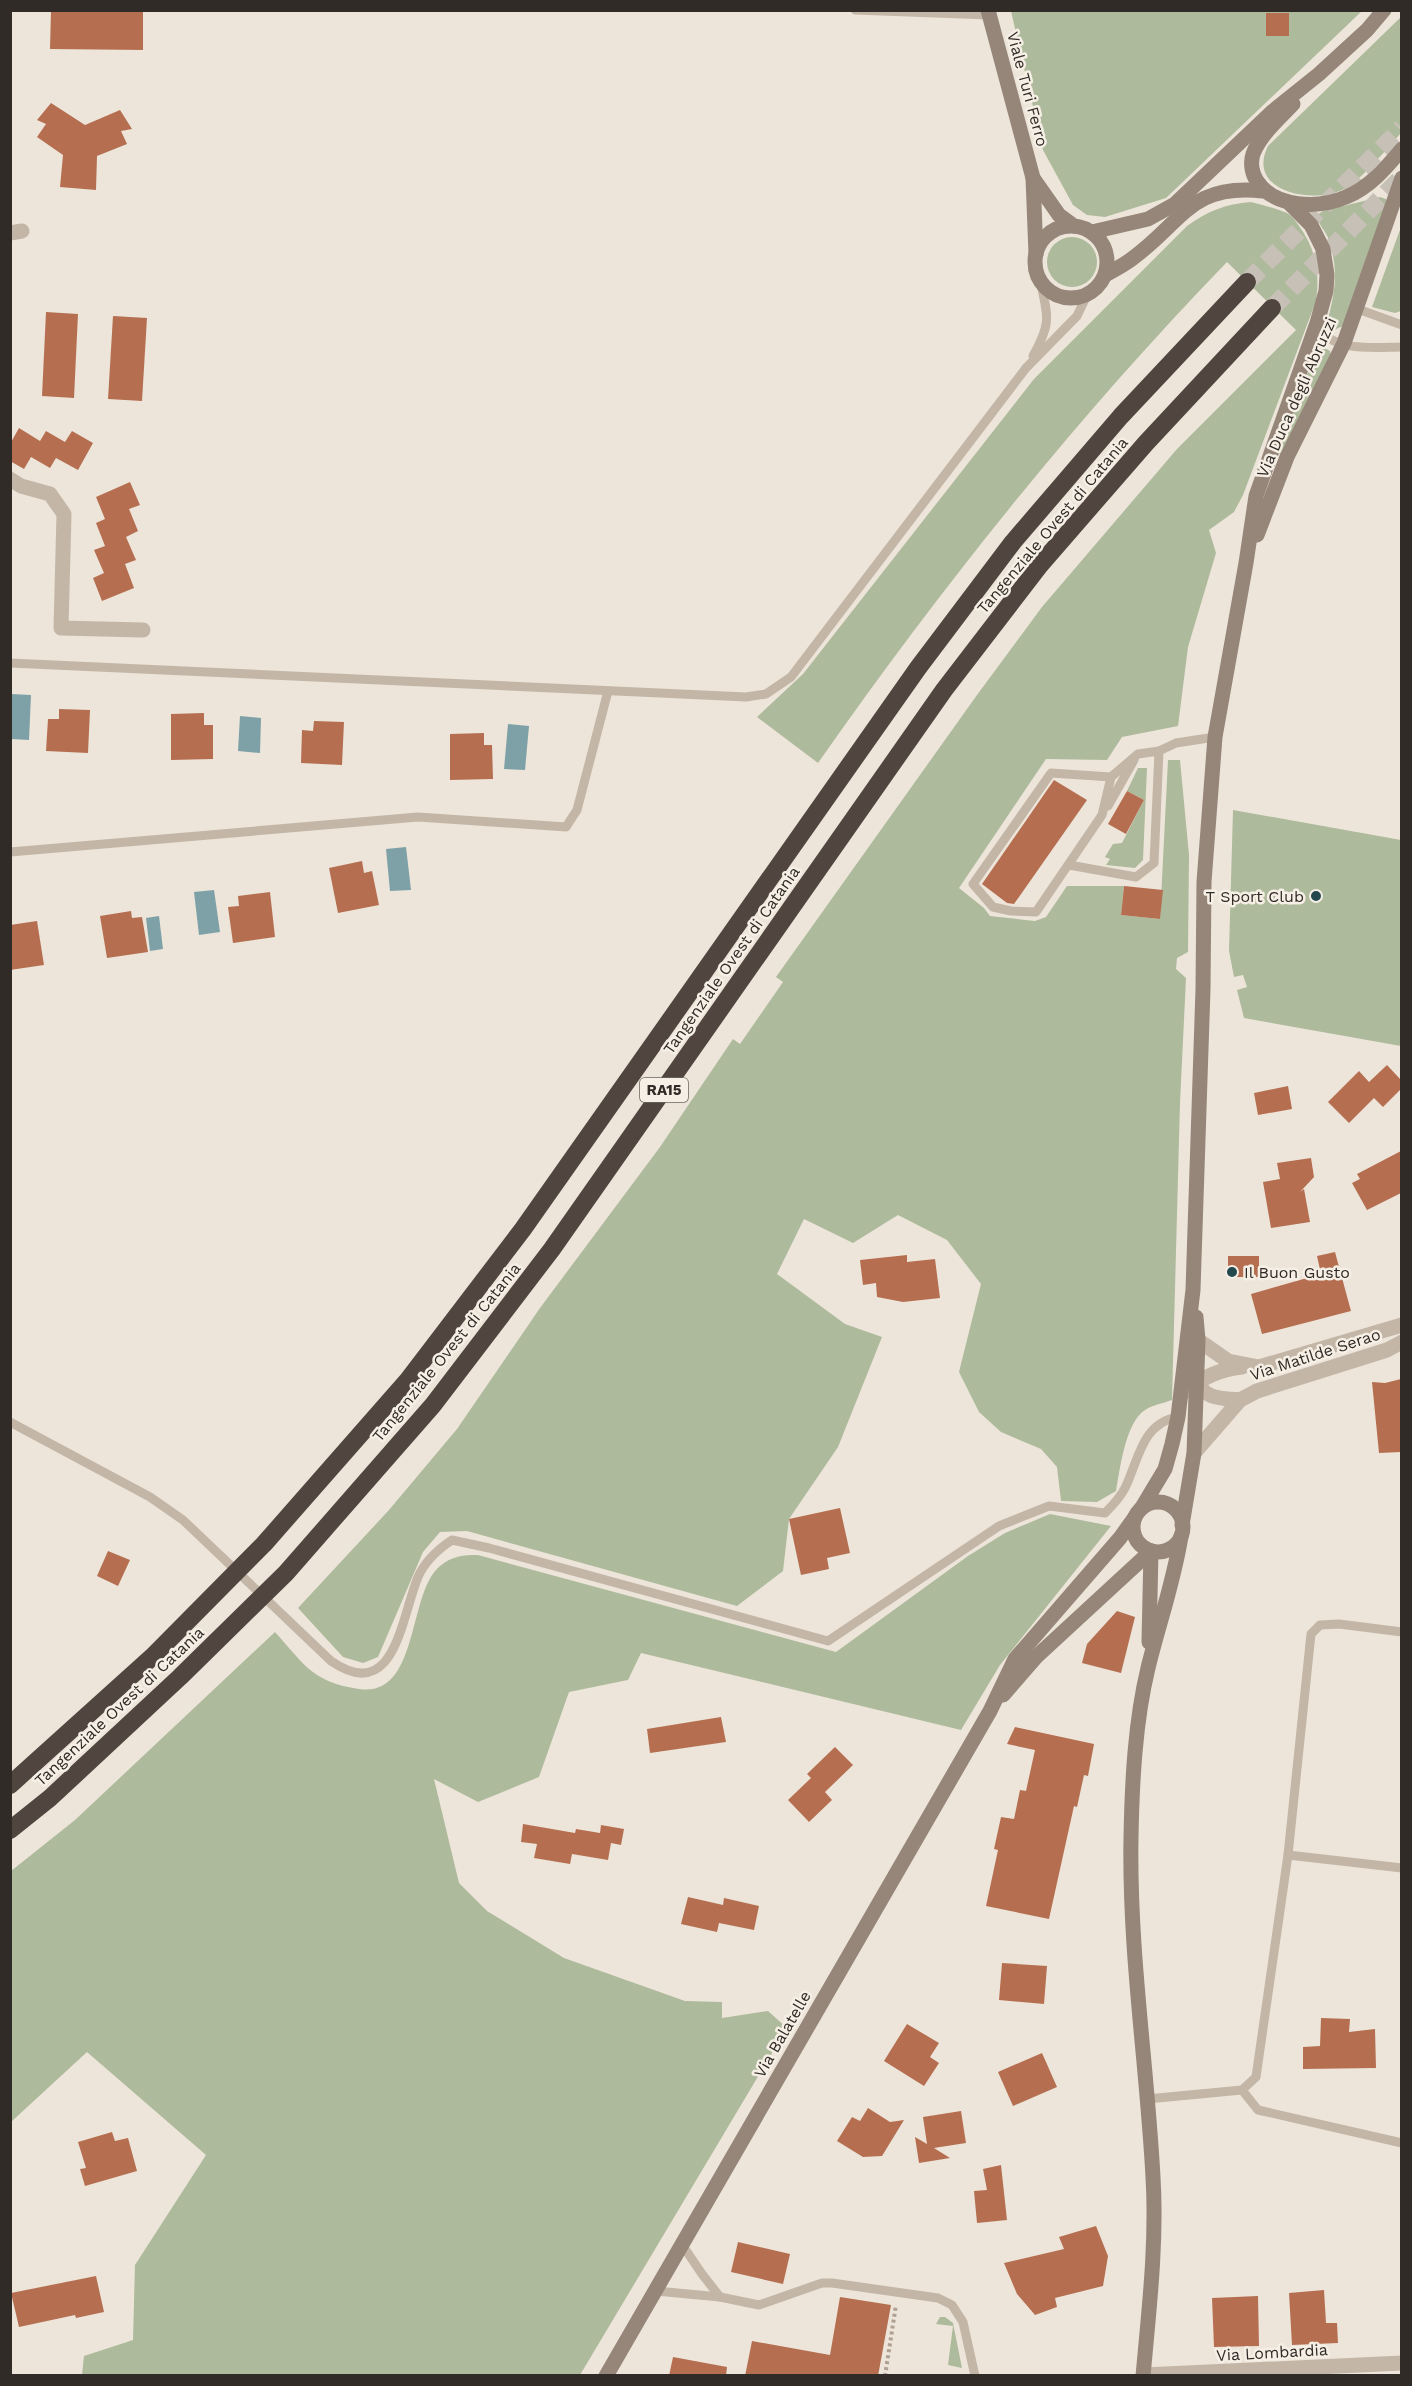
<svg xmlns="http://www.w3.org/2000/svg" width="1412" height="2386" viewBox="0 0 1412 2386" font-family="'Work Sans',sans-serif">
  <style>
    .green { fill: #aeba9c }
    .water { fill: #7da1a6 }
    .building { fill: #b56f50 }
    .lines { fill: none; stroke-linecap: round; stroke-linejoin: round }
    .highway-tunnel { stroke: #c7c0b6; stroke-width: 18; stroke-dasharray: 18 9; stroke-linecap: butt }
    .path { stroke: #afa092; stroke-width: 4; stroke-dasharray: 3 3; stroke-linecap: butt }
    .lane { stroke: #c3b6a7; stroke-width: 9 }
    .street { stroke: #c3b6a7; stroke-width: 15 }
    .secondary { stroke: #968679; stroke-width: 15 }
    .highway { stroke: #51463f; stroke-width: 18 }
    .poi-dot { fill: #22474d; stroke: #f6efe5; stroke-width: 2 }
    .labels { text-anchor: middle; stroke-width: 5; stroke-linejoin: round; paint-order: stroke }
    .shield { fill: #f6efe5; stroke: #6c6660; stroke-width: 1.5 }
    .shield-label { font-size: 15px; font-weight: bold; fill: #312b27 }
    .street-label { font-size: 16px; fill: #312b27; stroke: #f6efe5 }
    .poi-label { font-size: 16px; fill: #312b27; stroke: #f6efe5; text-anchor: end }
  </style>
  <rect width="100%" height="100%" fill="#ede5da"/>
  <g class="green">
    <polygon points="1011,11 1362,11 1166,198 1105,217 1087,215 1073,205 1043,150"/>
    <path d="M1401 17V133C1387 148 1362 180 1344 189 1314 205 1245 192 1268 146Z"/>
    <path d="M1380 197 1386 199V202L1343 326 1334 330 1327 323C1335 292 1339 272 1329 240 1326 231 1318 225 1317 215L1323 211Z"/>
    <path d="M1251 202C1263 205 1275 208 1287 213 1292 216 1296 221 1299 226 1316 249 1320 273 1316 301L1243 495 1234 512 1209 530 1216 553 1188 647 1178 726 1122 737 1107 760 1046 759 959 888 984 908 990 916 1035 921 1046 917 1067 886H1124L1121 915 1160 919 1168 760H1180L1189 855 1188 952 1177 958 1176 969 1186 978 1180 1103 1172 1400C1164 1403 1152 1405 1145 1410 1125 1423 1120 1470 1116 1491L1097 1502 1061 1501 1057 1467 1041 1449 1001 1432 979 1412 959 1372 981 1284 947 1240 898 1215 853 1243 804 1219 777 1274 845 1324 882 1337 838 1447 789 1519 783 1571 737 1606 467 1531 440 1532 423 1552 378 1657 363 1663 343 1657 298 1608 389 1510 457 1429 540 1308 660 1147 733 1039 740 1044 783 982 776 977 977 695 1042 607 1177 449 1296 330 1227 262C1077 417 942 586 818 763L757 717 803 674 1034 379 1187 226C1208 211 1225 204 1251 202Z"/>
    <polygon points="1401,227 1401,311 1395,313 1372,307"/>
    <circle cx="1072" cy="262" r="25"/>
    <polygon points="1323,347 1330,351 1331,357 1281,454 1277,453 1317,349"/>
    <polygon points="1138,768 1147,768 1143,860 1135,868 1106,865 1110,859 1105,857 1113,844 1122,843 1144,800 1127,791"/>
    <polygon points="1233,810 1401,840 1401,1046 1244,1018 1237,990 1247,987 1243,975 1234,977 1229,951"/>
    <path d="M1050 1514 1111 1526 1000 1665 961 1730 641 1653 628 1680 569 1692 539 1777 478 1802 434 1779 459 1883 487 1911 564 1958 685 2001 722 2002V2018L768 2011 787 2028 580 2375H82L84 2356 133 2340 135 2265 206 2155 87 2052 11 2122V1871L75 1820 275 1632C305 1665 312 1682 359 1689 420 1698 407 1593 440 1566 452 1556 463 1555 478 1555L836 1652 968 1556 1005 1533Z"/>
    <polygon points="940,2317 945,2317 953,2323 962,2368 948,2365 953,2326 936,2324"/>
  </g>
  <g class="water">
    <polygon points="11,694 31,695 29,740 11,739"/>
    <polygon points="240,716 261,718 260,753 238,751"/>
    <polygon points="508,724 529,726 525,770 504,769"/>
    <polygon points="406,847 411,890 390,891 386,849"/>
    <polygon points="214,890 220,932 199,935 194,892"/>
    <polygon points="159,916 163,949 150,951 146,918"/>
  </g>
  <g class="building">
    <polygon points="51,10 143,10 143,50 50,49"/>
    <rect x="1266" y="13" width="23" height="23"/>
    <polygon points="51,103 85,125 120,110 132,129 121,131 127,144 97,156 96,190 60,187 63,155 37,137 46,124 37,120"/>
    <polygon points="46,312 78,314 74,398 42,396"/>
    <polygon points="113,316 147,318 142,401 108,399"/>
    <polygon points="19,428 40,441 46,431 65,442 72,431 93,443 78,470 56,458 50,468 31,457 24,469 10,461 10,444"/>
    <polygon points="130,482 140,505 129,509 138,531 126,537 136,560 125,564 134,588 102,601 93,578 104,573 94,550 105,546 96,523 105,519 96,497"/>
    <polygon points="59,709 90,710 88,753 46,751 48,719 59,719"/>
    <polygon points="204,713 204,725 213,725 213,759 171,760 171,714"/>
    <polygon points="314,721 344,722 342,765 301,763 302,730 313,731"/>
    <polygon points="484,733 484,745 492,745 493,779 450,780 450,734"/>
    <polygon points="1054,780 1087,800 1014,904 1007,903 982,884"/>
    <polygon points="1127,791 1144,800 1126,834 1108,824"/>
    <polygon points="362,861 364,873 372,871 379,905 338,913 329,868"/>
    <polygon points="1124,886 1163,890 1160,919 1121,915"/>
    <polygon points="270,892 275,937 233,943 228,907 239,906 238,896"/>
    <polygon points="131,911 132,918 142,917 148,952 107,958 100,916"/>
    <polygon points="37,921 44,965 10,970 10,925"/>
    <polygon points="1387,1065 1401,1080 1401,1089 1383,1107 1374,1098 1349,1123 1328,1102 1359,1071 1369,1082"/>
    <polygon points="1288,1086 1292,1109 1258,1115 1254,1093"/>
    <polygon points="1401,1151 1401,1193 1367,1210 1352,1183 1360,1179 1357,1174"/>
    <polygon points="1311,1158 1314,1177 1300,1192 1304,1189 1310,1222 1271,1228 1263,1182 1280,1179 1277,1163"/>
    <polygon points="1335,1252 1351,1311 1262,1334 1251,1294 1321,1274 1317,1256"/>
    <polygon points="907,1255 907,1262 935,1259 940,1298 903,1302 877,1297 876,1283 863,1285 860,1260"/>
    <rect x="1228" y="1256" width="31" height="21"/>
    <polygon points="1401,1379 1401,1452 1379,1453 1372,1382 1385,1383"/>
    <polygon points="840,1508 850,1553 827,1558 829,1569 801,1575 789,1519"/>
    <polygon points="108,1551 130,1560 118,1586 97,1576"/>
    <polygon points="1117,1611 1135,1617 1121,1673 1082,1663 1087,1644"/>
    <polygon points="721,1717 726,1742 650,1753 647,1729"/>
    <polygon points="1015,1727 1094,1744 1088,1776 1084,1775 1077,1807 1074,1806 1049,1919 986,1906 998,1850 994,1849 1001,1817 1014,1819 1020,1790 1026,1791 1035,1750 1007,1744"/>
    <polygon points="835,1747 853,1765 825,1792 832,1800 809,1822 788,1800 811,1778 807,1774"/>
    <polygon points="523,1824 575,1833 576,1829 600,1833 601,1825 624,1829 621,1845 611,1843 608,1860 572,1854 570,1864 534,1858 537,1844 521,1842"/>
    <polygon points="688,1897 723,1905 724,1898 759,1906 754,1930 719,1923 717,1932 681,1924"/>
    <polygon points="1002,1963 1047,1966 1044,2004 999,2000"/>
    <polygon points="1321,2018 1350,2019 1349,2032 1375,2029 1376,2068 1303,2069 1303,2047 1320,2046"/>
    <polygon points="907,2024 939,2043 930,2057 939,2063 924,2086 884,2061"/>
    <polygon points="1042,2053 1057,2087 1013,2106 998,2072"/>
    <polygon points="868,2108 890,2122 904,2120 882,2156 863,2157 837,2141 852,2117 860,2121"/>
    <polygon points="961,2111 966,2143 934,2148 950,2158 919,2163 915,2137 927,2144 923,2117"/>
    <polygon points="112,2132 115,2141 128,2138 137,2171 85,2186 80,2169 86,2168 78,2142"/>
    <polygon points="1001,2165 1007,2220 977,2223 974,2191 987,2190 983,2169"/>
    <polygon points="1096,2226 1108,2256 1103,2286 1055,2298 1057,2307 1035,2315 1017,2294 1004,2263 1064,2249 1059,2237"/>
    <polygon points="738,2242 790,2254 783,2284 731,2272"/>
    <polygon points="96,2276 104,2312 76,2318 75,2315 19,2327 11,2293"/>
    <polygon points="1324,2290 1326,2323 1337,2323 1338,2343 1292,2345 1289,2293"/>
    <polygon points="1258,2296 1259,2346 1214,2347 1212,2298"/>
    <polygon points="840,2297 891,2305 878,2376 745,2376 752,2341 830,2355"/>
    <polygon points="673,2357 727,2367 726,2376 669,2376"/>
  </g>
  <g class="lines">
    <g class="highway-tunnel">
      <polyline points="1247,282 1402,128"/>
      <polyline points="1272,308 1402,177"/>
    </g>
    <polyline class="path" points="885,2376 896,2305"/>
    <g class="lane">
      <polyline points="855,10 989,15"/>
      <polyline points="1355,308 1402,325"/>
      <path d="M1318 324C1328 353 1376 347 1402 347"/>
      <path d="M1033 356C1052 322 1048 317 1040 280"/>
      <polyline points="10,663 746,697 766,694 791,677 1026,368 1077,316 1087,295"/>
      <polyline points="1111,777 1051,773 973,884 993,907 1011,911 1036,912 1102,815 1111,777 1138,754 1159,751 1176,743 1215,737"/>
      <polyline points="1108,806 1134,760"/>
      <polyline points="10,852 418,817 566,827 577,810 608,691"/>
      <polyline points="1069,865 1136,877 1154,863 1159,751"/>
      <path d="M10 1422 150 1497 183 1520 331 1661C395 1705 401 1618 418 1577 425 1561 437 1550 452 1540L489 1548 828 1641 999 1526 1049 1506 1105 1513C1113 1505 1120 1498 1125 1488 1139 1459 1142 1423 1178 1417"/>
      <polyline points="1288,1855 1402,1868"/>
      <polyline points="1242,2090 1258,2110 1402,2143"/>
      <polyline points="1147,2099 1242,2090 1256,2077 1288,1855 1311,1634 1320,1625 1339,1624 1402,1632"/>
      <polyline points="681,2243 702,2274 720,2297"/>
      <polyline points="656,2291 720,2297 759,2305 822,2283 832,2283 938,2298 952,2305 963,2322 975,2376"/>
    </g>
    <g class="street">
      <polyline points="10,233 22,231"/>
      <polyline points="10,479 21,486 50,494 64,514 61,628 143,630"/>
      <polyline points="1198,1340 1228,1361 1259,1367 1402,1325"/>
      <path d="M1192 1378C1207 1399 1215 1398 1240 1400"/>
      <path d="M1188 1391C1201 1377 1222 1369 1242 1367"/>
      <polyline points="1194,1453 1240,1400 1257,1391 1387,1350 1402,1342"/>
      <polyline points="1144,2375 1402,2363"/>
    </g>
    <g class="secondary">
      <polyline points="988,10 1033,178 1036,254"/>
      <path d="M1293 104C1280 118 1260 135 1253 154 1250 163 1252 174 1257 181 1274 208 1319 209 1346 197 1369 188 1386 168 1402 149"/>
      <polyline points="1033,178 1059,215 1074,226"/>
      <circle cx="1071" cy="262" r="36"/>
      <polyline points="1092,232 1148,219 1175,204 1273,111 1319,74 1367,30 1384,10"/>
      <path d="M1105 275C1114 270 1124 265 1133 258 1183 221 1191 183 1263 191"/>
      <polyline points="1257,535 1287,457 1344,343 1402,178"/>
      <circle cx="1158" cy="1527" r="25"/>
      <polyline points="1141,1509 1165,1469 1172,1444 1178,1417 1193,1290 1203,989 1204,882 1215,737 1246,563 1256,496 1317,323 1326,291 1327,275 1323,249 1311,225 1288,202"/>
      <polyline points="1182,1525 1194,1453 1198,1340 1196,1317"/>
      <polyline points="1149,1642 1151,1551"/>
      <polyline points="1003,1695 1036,1657 1151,1551"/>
      <polyline points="606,2376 990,1711 1015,1659 1120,1538 1135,1517"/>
      <path d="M1143 2376C1149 2309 1157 2243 1153 2177 1147 2064 1129 1952 1131 1838 1132 1782 1135 1722 1148 1668 1159 1623 1174 1581 1181 1536"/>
    </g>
    <g class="highway">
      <polyline points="10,1785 152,1657 264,1544 408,1380 523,1229 918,668 1013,542 1121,416 1247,282"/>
      <polyline points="10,1830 50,1798 180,1677 286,1573 433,1405 552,1249 944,690 1040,565 1146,443 1272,308"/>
    </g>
  </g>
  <g class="poi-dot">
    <circle cx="1316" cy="896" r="6"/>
    <circle cx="1232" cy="1272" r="6"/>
  </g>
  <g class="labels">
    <rect class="shield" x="640" y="1078" width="48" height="24" rx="4.5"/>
    <g class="shield-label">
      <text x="664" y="1095">RA15</text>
    </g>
    <g class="street-label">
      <text transform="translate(1028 89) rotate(75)" y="6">Viale Turi Ferro</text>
      <text transform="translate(1296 397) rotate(-66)" y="6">Via Duca degli Abruzzi</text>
      <text transform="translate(1052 525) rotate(-50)" y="6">Tangenziale Ovest di Catania</text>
      <text transform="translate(731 960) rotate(-55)" y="6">Tangenziale Ovest di Catania</text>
      <text transform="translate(446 1352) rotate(-51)" y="6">Tangenziale Ovest di Catania</text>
      <text transform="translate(1315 1354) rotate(-18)" y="6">Via Matilde Serao</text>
      <text transform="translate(119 1706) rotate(-43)" y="6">Tangenziale Ovest di Catania</text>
      <text transform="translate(782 2034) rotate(-60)" y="6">Via Balatelle</text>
      <text transform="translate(1272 2352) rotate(-3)" y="6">Via Lombardia</text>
    </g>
    <g class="poi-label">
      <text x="1304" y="902">T Sport Club</text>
      <text x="1244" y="1278" text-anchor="start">Il Buon Gusto</text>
    </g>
  </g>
  <rect width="1412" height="2386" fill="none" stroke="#312b27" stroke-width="24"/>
</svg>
